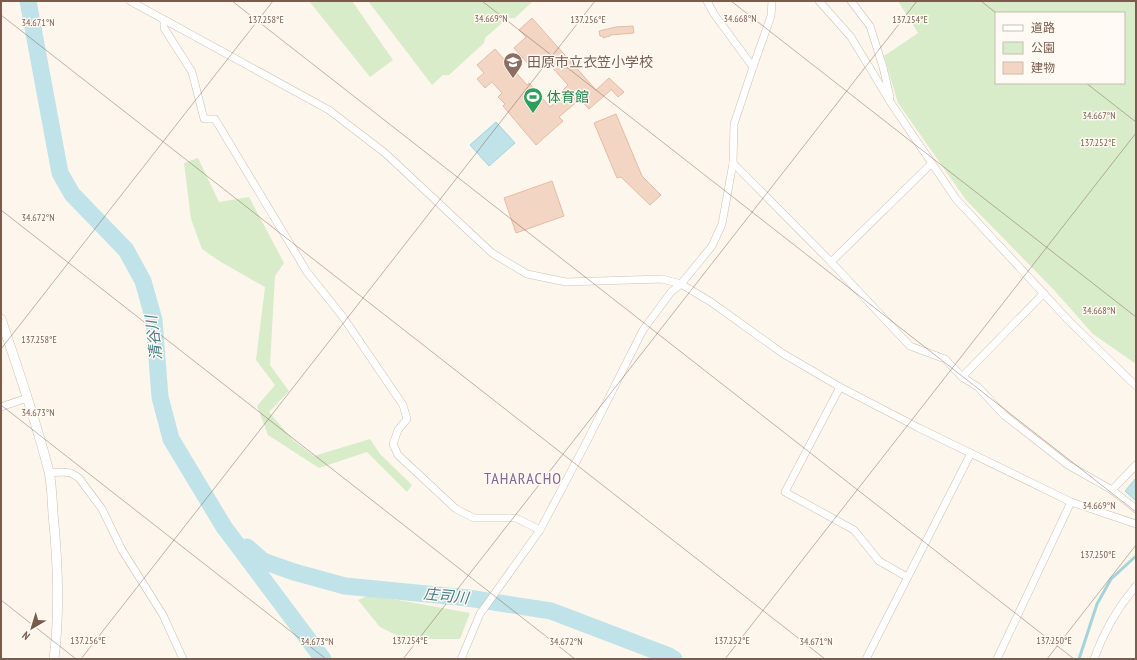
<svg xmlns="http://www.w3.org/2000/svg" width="1137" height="660" viewBox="0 0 1137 660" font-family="'PT Sans Narrow','Noto Sans JP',sans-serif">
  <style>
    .green { fill: #d8ecc9; fill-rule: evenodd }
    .water { fill: #bfe3e8; stroke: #a5d3da }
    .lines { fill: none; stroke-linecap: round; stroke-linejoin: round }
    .stream { stroke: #a5d3da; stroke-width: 3 }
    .river { stroke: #bfe3e8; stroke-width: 17 }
    .building { fill: #f3d5c3; stroke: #e6bba3 }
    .minor-casing { stroke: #d1beb0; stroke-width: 8 }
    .tertiary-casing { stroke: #d1beb0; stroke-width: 10 }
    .minor { stroke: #fff; stroke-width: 7 }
    .tertiary { stroke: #fff; stroke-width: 9 }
    .ticks { fill: none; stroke: #7a5c4d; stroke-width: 1; stroke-opacity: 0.45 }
    .labels { text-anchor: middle; stroke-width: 3; stroke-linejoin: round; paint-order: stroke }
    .education-label { font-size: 14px; fill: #785e54; stroke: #fffaf3; text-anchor: start }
    .leisure-label { font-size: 14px; fill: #27864d; stroke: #fffaf3; text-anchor: start }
    .water-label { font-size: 15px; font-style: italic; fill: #437c86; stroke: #fffaf3 }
    .quarter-label { font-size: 16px; letter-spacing: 1px; fill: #846695; stroke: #fffaf3 }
    .ticks-label { font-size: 10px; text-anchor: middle; fill: #7a5c4d; stroke: #fffaf3; stroke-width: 3; stroke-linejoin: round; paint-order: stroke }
  </style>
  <rect width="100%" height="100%" fill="#fdf6ec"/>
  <g class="green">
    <polygon points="309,1 352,1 393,60 370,77"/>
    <polygon points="368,1 533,1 515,18 508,18 485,38 484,43 449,75 443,75 432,85"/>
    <path d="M898 1H1136V364L1093 334 1053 289 966 200 898 103 884 56 918 33ZM996 13H1124V83H996Z"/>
    <polygon points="198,158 219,202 249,197 284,263 275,276 270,365 289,391 269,412 293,440 314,456 370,439 380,454 412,485 407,492 367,452 319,468 268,435 257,406 275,385 256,360 265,287 221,262 202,249 191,219 184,163"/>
    <polygon points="370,595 470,613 460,639 404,639 380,627 358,600"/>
  </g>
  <g class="water">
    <polygon points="496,122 515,143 489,166 470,145"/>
    <polygon points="1136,478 1136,501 1125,491"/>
  </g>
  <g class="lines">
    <polyline class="stream" points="1079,659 1097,604 1111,579 1136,556"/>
    <g class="river">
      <polyline points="28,1 60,173 72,194 126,250 143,281 154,320 160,397 171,439 224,527 323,659"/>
      <polyline points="247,547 263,561 294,572 345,586 468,598 551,611 669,656 674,659"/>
    </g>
  </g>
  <g class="building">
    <polygon points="532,18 596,90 609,78 624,92 618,97 611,89 612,89 589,109 580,99 559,117 563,121 536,145 503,106 505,104 498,97 502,93 492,82 485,88 477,79 484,73 477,65 495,49 520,77 527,85 529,83 550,107 566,94 563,90 568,85 543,57 531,67 514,48 526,37 519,30"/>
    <polygon points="633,26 634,33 610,35 610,36 603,38 603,36 600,36 599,31 616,27"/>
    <polygon points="616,114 642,176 661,195 650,205 621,177 617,178 594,123"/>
    <polygon points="552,181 564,216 516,233 504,198"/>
  </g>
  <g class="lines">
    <defs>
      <g id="minor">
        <polyline points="130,1 329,110 385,153 492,253 527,274 566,282 662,279 681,284 711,302 782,353 840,387 919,428 1071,502 1136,524"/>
        <polyline points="707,1 714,14 753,67"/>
        <polyline points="819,1 851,37 891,103 956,199 1070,322 1136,386"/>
        <polyline points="851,1 870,26 883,67 890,97"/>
        <polyline points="164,20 164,28 192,72 204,119 215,119 307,272 343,317 403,405 407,419 398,430 393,444 398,455 456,509 474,518 516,518 540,530"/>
        <polyline points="733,163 831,262 910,346 945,359 962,377 978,387 1004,415 1068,465 1112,490 1136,509"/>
        <polyline points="831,262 931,164"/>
        <polyline points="962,377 1044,293"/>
        <polyline points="840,387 785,492 854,530 879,561 907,577"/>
        <polyline points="1,407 27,398"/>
        <polyline points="49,473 62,472 71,473 79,478 102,509 122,550 163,615 183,659"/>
        <polyline points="1112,490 1136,465"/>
        <polyline points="461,659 480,614 540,530 585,445 643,330 671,292 681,284 712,246 722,224 733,163 734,124 753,67 771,16 772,1"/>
        <polyline points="866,659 971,453"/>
        <polyline points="997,659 1071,502"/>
        <path d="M1094 659C1103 634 1118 607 1136 586"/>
      </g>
      <path id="tertiary" d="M1 319C18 369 36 420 49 472 52 485 52 500 53 514 58 562 60 611 54 659"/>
    </defs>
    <use href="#minor" class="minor-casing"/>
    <use href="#tertiary" class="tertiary-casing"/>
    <use href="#minor" class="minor"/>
    <use href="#tertiary" class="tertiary"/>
  </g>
  <path class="ticks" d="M232 1 1074 659M482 1 1136 512M731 1 1136 317M981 1 996 13M1 15 825 659M1086 83 1136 122M1 210 575 659M1 349 273 1M1 405 326 659M1 600 76 659M81 659 595 1M403 659 917 1M725 659 1136 133M1047 659 1136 545"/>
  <defs>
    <symbol id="school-pin" viewBox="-11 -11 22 30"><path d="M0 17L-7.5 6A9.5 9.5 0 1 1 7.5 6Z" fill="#8d6e63" stroke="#fffaf3"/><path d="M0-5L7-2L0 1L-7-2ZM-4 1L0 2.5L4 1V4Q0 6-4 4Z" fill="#fff"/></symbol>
    <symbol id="stadium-pin" viewBox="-11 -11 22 30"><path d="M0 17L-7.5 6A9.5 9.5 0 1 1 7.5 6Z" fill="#2e9e5b" stroke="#fffaf3"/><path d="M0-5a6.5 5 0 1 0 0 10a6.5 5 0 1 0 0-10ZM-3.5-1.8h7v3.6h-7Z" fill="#fff"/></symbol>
  </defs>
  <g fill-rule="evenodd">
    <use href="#school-pin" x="502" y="51" width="22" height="30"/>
    <use href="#stadium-pin" x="522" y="86" width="22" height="30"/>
  </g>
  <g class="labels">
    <g class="education-label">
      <text x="527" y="67">田原市立衣笠小学校</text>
    </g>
    <g class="leisure-label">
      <text x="547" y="102">体育館</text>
    </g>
    <g class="water-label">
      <text transform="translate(154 338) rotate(-97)" y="5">清谷川</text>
      <text transform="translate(446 596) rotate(6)" y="5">庄司川</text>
    </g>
    <g class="quarter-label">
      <text x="523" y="484">TAHARACHO</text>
    </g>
  </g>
  <g class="ticks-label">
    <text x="491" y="22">34.669°N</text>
    <text x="740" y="22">34.668°N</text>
    <text x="266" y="23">137.258°E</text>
    <text x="588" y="23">137.256°E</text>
    <text x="910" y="23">137.254°E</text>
    <text x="38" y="26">34.671°N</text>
    <text x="1099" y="119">34.667°N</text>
    <text x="1098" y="146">137.252°E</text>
    <text x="38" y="221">34.672°N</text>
    <text x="1099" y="314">34.668°N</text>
    <text x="39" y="343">137.258°E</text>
    <text x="38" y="416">34.673°N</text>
    <text x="1099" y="509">34.669°N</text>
    <text x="1098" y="558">137.250°E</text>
    <text x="88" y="644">137.256°E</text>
    <text x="410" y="644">137.254°E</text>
    <text x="732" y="644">137.252°E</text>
    <text x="1054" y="644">137.250°E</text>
    <text x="317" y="645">34.673°N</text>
    <text x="566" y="645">34.672°N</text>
    <text x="816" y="645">34.671°N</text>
  </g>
  <rect width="1137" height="660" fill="none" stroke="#7a5c4d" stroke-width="4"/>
  <rect x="995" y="12" width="130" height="72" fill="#fffaf3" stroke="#cabbb1"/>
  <rect x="1003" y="25" width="20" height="6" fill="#ffffff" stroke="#cabbb1"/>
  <text x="1031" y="32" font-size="12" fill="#7a5c4d">道路</text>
  <rect x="1003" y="42" width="20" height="12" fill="#d8ecc9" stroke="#cabbb1"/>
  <text x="1031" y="52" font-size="12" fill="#7a5c4d">公園</text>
  <rect x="1003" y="62" width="20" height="12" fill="#f3d5c3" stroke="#cabbb1"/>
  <text x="1031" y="72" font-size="12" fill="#7a5c4d">建物</text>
  <g transform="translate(32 628) rotate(218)" stroke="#fffaf3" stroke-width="3" paint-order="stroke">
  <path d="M0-3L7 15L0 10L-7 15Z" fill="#7a5c4d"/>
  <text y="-6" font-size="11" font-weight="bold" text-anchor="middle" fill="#7a5c4d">N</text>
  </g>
</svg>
